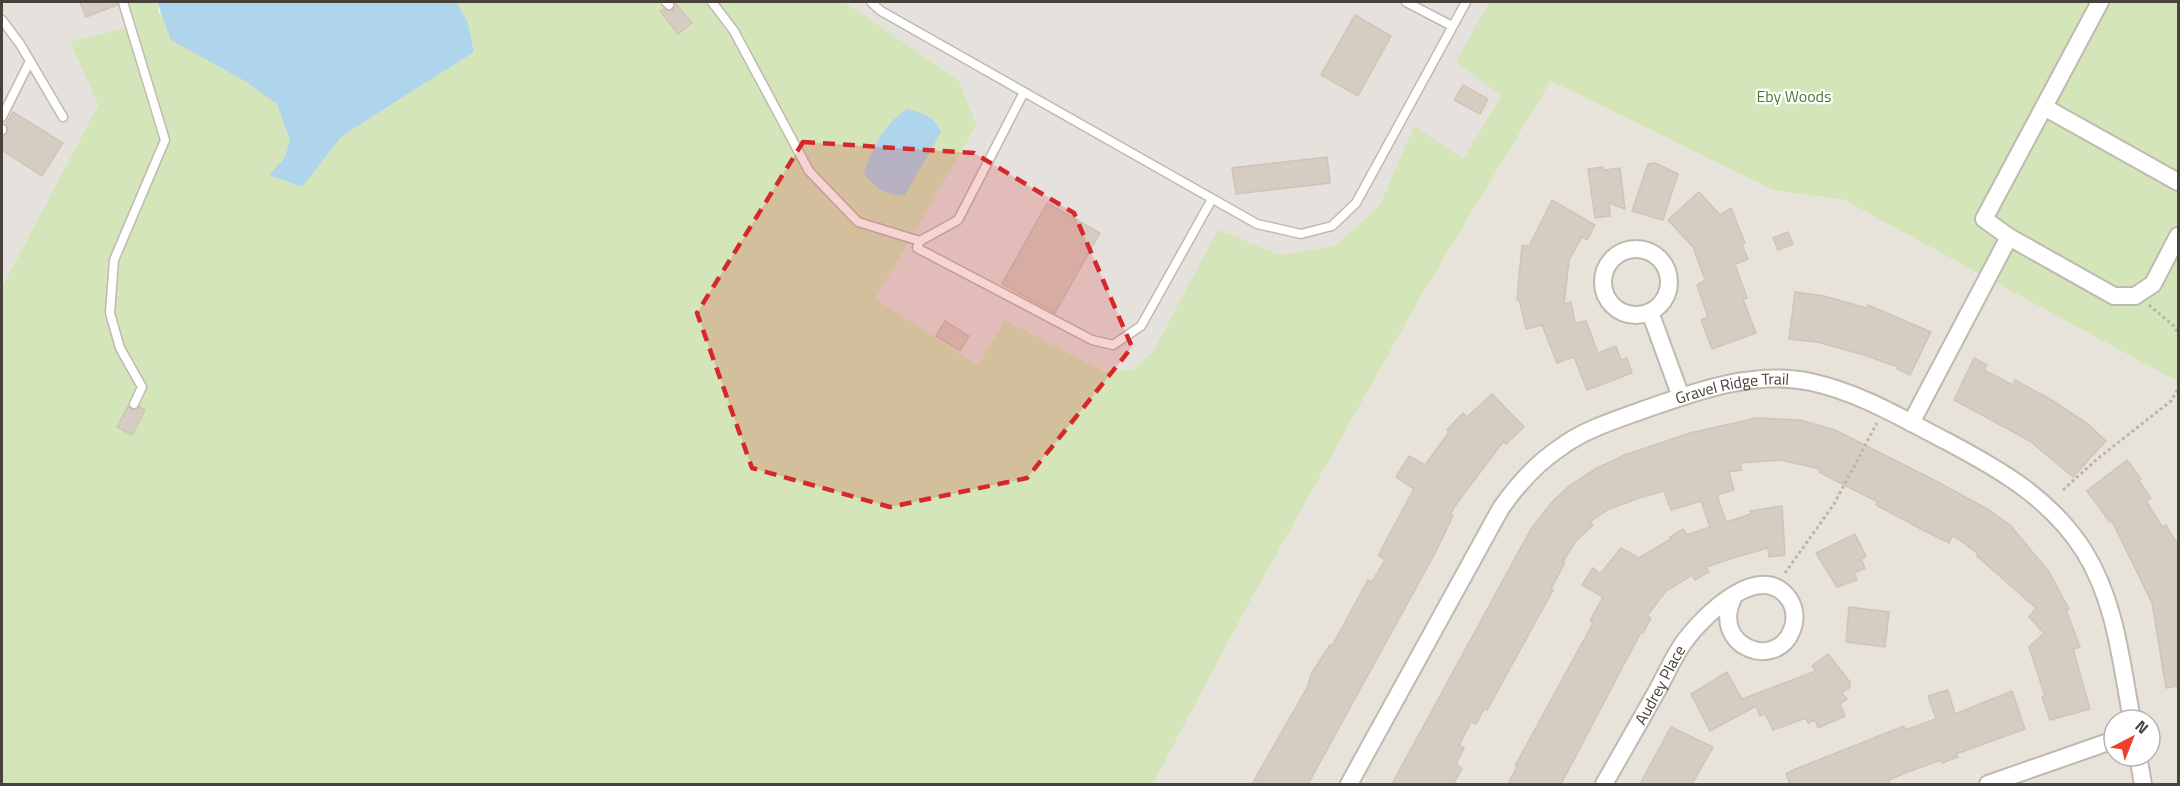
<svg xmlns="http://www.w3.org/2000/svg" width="2180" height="786" viewBox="0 0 2180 786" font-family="'Titillium Web',sans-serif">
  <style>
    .residential { fill: #e8e3da; fill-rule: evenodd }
    .industrial { fill: #e5e1dd }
    .green { fill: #d3e5b9 }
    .water { fill: #aed5eb }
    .building { fill: #d6cdc2; stroke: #d0c4b6; stroke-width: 1.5 }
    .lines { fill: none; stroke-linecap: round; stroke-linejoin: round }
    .lane-casing { stroke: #c0b9af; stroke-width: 11 }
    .street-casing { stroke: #c0b9af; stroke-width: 20 }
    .path { stroke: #c0b4a1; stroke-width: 3; stroke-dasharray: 3 3; stroke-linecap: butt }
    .lane { stroke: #fff; stroke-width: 8 }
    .street { stroke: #fff; stroke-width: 16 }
    .marked { fill: #d62828; fill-opacity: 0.2; stroke: #d62828; stroke-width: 4.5; stroke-dasharray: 12 8; stroke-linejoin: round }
    .labels { text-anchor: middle; stroke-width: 4.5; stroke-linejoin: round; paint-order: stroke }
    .park-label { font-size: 16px; fill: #4f7731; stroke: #fff }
    .street-label { font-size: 16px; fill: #49423a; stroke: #fff }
  </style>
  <rect width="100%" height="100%" fill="#f5f2ec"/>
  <path class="residential" d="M1551 81 1773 190 1844 200 2178 382V784H1153L1248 605 1420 298ZM2114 720H2150V756H2114Z"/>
  <g class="industrial">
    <polygon points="2,2 123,2 129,27 70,42 98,105 2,287"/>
    <polygon points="844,2 1489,2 1457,62 1501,96 1463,160 1414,127 1379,206 1336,245 1281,255 1218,231 1153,351 1133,369 1107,373 1005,320 978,365 874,299 977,125 958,79"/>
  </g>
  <polygon class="green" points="123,2 157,2 159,13 277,104 290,141 284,159 301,187 342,136 474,52 468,23 457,2 844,2 958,79 977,125 875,299 978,365 1005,320 1107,373 1133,369 1153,351 1218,230 1281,255 1336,245 1379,206 1414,126 1463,159 1501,96 1456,62 1489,2 2178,2 2178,382 1844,200 1773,190 1551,81 1420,298 1248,605 1153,784 2,784 2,287 98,105 70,42 129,27"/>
  <g class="water">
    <polygon points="157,2 457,2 468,23 474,52 342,136 302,187 269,175 284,159 290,141 277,104 245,81 171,40"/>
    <path d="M907 109C922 112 935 117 941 132L905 195C888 197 873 187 864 173 872 147 885 123 907 109Z"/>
  </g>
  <g class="building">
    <polygon points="80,2 117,2 117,5 86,17"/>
    <polygon points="674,2 692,23 678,34 660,11 664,9 673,10"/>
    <polygon points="1355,15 1391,36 1358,96 1321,75"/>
    <polygon points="1463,85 1488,99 1480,114 1454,100"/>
    <polygon points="13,112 63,143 42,176 2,150 2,136 8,133 6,124"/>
    <polygon points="1327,157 1330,183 1236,194 1232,168"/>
    <polygon points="1655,163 1678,174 1663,220 1632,211 1648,164"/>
    <polygon points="1603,167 1604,170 1620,168 1625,209 1609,203 1610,216 1595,218 1588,169"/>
    <polygon points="1699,192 1720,215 1731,208 1745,243 1742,245 1748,259 1735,264 1747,298 1743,299 1756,333 1712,349 1701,320 1708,317 1697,285 1705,280 1693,247 1668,220"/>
    <polygon points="1552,200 1595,225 1587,240 1582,237 1569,260 1564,304 1571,302 1575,323 1586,321 1598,353 1616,346 1621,360 1627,358 1632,373 1587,390 1574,357 1557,363 1542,325 1526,329 1519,299 1517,300 1522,245 1529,246"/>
    <polygon points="1047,203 1100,233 1055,313 1002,284"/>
    <polygon points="1788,232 1793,244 1778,250 1773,238"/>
    <polygon points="1795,292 1824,296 1867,308 1868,305 1931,332 1910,375 1897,369 1898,367 1864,355 1817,342 1789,339"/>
    <polygon points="945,321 969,336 960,351 936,336"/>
    <polygon points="1974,358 1987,365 1984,370 2013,385 2015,380 2050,399 2088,424 2106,441 2073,477 2030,441 1954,400"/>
    <polygon points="1492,394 1524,427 1506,444 1503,442 1457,503 1450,515 1453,516 1434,555 1308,784 1252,784 1308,686 1311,674 1330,645 1332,646 1368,580 1372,582 1385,560 1379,556 1382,548 1414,489 1396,477 1409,456 1425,465 1449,432 1447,430 1463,413 1467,417"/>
    <polygon points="128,406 132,410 140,407 145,410 132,435 117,427"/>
    <polygon points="1756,418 1800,420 1835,430 1934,480 1989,510 2011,526 2049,572 2069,609 2066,610 2080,647 2073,649 2090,709 2050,720 2042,697 2045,696 2029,647 2044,633 2029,617 2036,608 1977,556 1978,554 1960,540 1952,536 1949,543 1923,530 1876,505 1878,502 1819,472 1820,469 1781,460 1740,463 1742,470 1729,472 1734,490 1717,495 1726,522 1751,514 1750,511 1782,506 1785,555 1769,557 1768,548 1736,557 1706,567 1709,572 1695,580 1692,575 1666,591 1647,616 1651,618 1643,633 1641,632 1561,784 1508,784 1517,767 1515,766 1593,623 1590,621 1603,597 1582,585 1593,568 1600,574 1621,548 1639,558 1671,539 1670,537 1683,529 1687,535 1710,527 1701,501 1671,510 1664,491 1639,498 1607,510 1590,522 1593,525 1576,541 1563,561 1565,562 1551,589 1553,590 1487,710 1484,709 1476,724 1471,722 1459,746 1464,748 1456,764 1462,769 1453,784 1392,784 1531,529 1552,502 1569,486 1597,468 1625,455 1690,433"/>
    <polygon points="2127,460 2141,479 2139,481 2151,498 2146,501 2154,514 2163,527 2166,525 2178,545 2178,686 2166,688 2152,603 2112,521 2110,522 2087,491"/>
    <polygon points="1855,534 1866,556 1861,559 1865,568 1854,573 1857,580 1837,587 1816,553"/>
    <polygon points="1849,607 1889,612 1885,647 1846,642"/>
    <polygon points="1828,654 1850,682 1850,687 1842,693 1847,699 1840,704 1845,716 1818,728 1815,720 1808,723 1806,718 1773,730 1765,714 1760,716 1756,706 1710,731 1691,694 1727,672 1742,699 1816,671 1812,666"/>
    <polygon points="1948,690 1955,714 2012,691 2025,729 1956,754 1958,757 1942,763 1941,760 1910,771 1889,780 1890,784 1790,784 1786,774 1793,770 1904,726 1905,730 1936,719 1928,696"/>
    <polygon points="1671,727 1713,747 1692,784 1640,784"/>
  </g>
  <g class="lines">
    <defs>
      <g id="lane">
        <polyline points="123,2 165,140 114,260 110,313 120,348 142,387 134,404"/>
        <polyline points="666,2 669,5"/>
        <polyline points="712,2 734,31 809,171 858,222 920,241 958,220 1024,92"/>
        <polyline points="871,2 881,11 1257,224 1301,234 1332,226 1356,203 1466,2"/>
        <polyline points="1406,2 1452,26"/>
        <polyline points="2,20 20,44 63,117"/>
        <polyline points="2,117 30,61"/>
        <polyline points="2,129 2,130"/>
        <polyline points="920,241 917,248 1092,340 1113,345 1141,326 1212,199"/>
      </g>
      <g id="street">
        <polyline points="2044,107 2178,182"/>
        <polyline points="2009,237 1984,219 2100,2"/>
        <circle cx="1636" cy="282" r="33"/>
        <polyline points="1650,312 1681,397"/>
        <polyline points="1911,423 2009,237 2114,296 2135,296 2153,284 2178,236"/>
        <polyline points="2138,756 2143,784"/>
        <path id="s1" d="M1349 784 1501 508C1517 485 1537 463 1561 447 1585 429 1616 420 1643 410 1697 391 1754 370 1811 382 1861 393 1903 419 1948 442 2001 470 2051 499 2084 551 2116 602 2121 662 2132 720"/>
        <path id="s2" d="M1604 784C1622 753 1640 721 1658 689 1666 674 1674 656 1684 642 1703 616 1761 558 1789 599 1795 608 1796 619 1792 630 1776 672 1710 646 1733 598"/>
        <polyline points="1988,784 2114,740"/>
      </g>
    </defs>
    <use href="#lane" class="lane-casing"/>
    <use href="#street" class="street-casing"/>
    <g class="path">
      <polyline points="2149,305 2174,326 2178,333"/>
      <polyline points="2063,490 2096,460 2171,401 2178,389"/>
      <polyline points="1785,573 1834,504 1877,423"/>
    </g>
    <use href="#lane" class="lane"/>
    <use href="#street" class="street"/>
  </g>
  <path class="marked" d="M803 142 974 153 1074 213 1132 347 1027 478 890 507 752 468 697 313Z"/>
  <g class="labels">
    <g class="park-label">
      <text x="1794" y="102">Eby Woods</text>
    </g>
    <g class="street-label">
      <text dy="6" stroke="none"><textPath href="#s1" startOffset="584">Gravel Ridge Trail</textPath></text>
      <text dy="6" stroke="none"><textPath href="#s2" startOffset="114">Audrey Place</textPath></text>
    </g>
  </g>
  <rect width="2180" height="786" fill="none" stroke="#49423a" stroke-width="6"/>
  <g transform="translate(2132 738) rotate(42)"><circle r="28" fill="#ffffff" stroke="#b6b3b0" stroke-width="1.5"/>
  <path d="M0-4.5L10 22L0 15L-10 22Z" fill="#e9422f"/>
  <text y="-9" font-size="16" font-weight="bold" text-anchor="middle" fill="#49423a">N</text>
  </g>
</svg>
